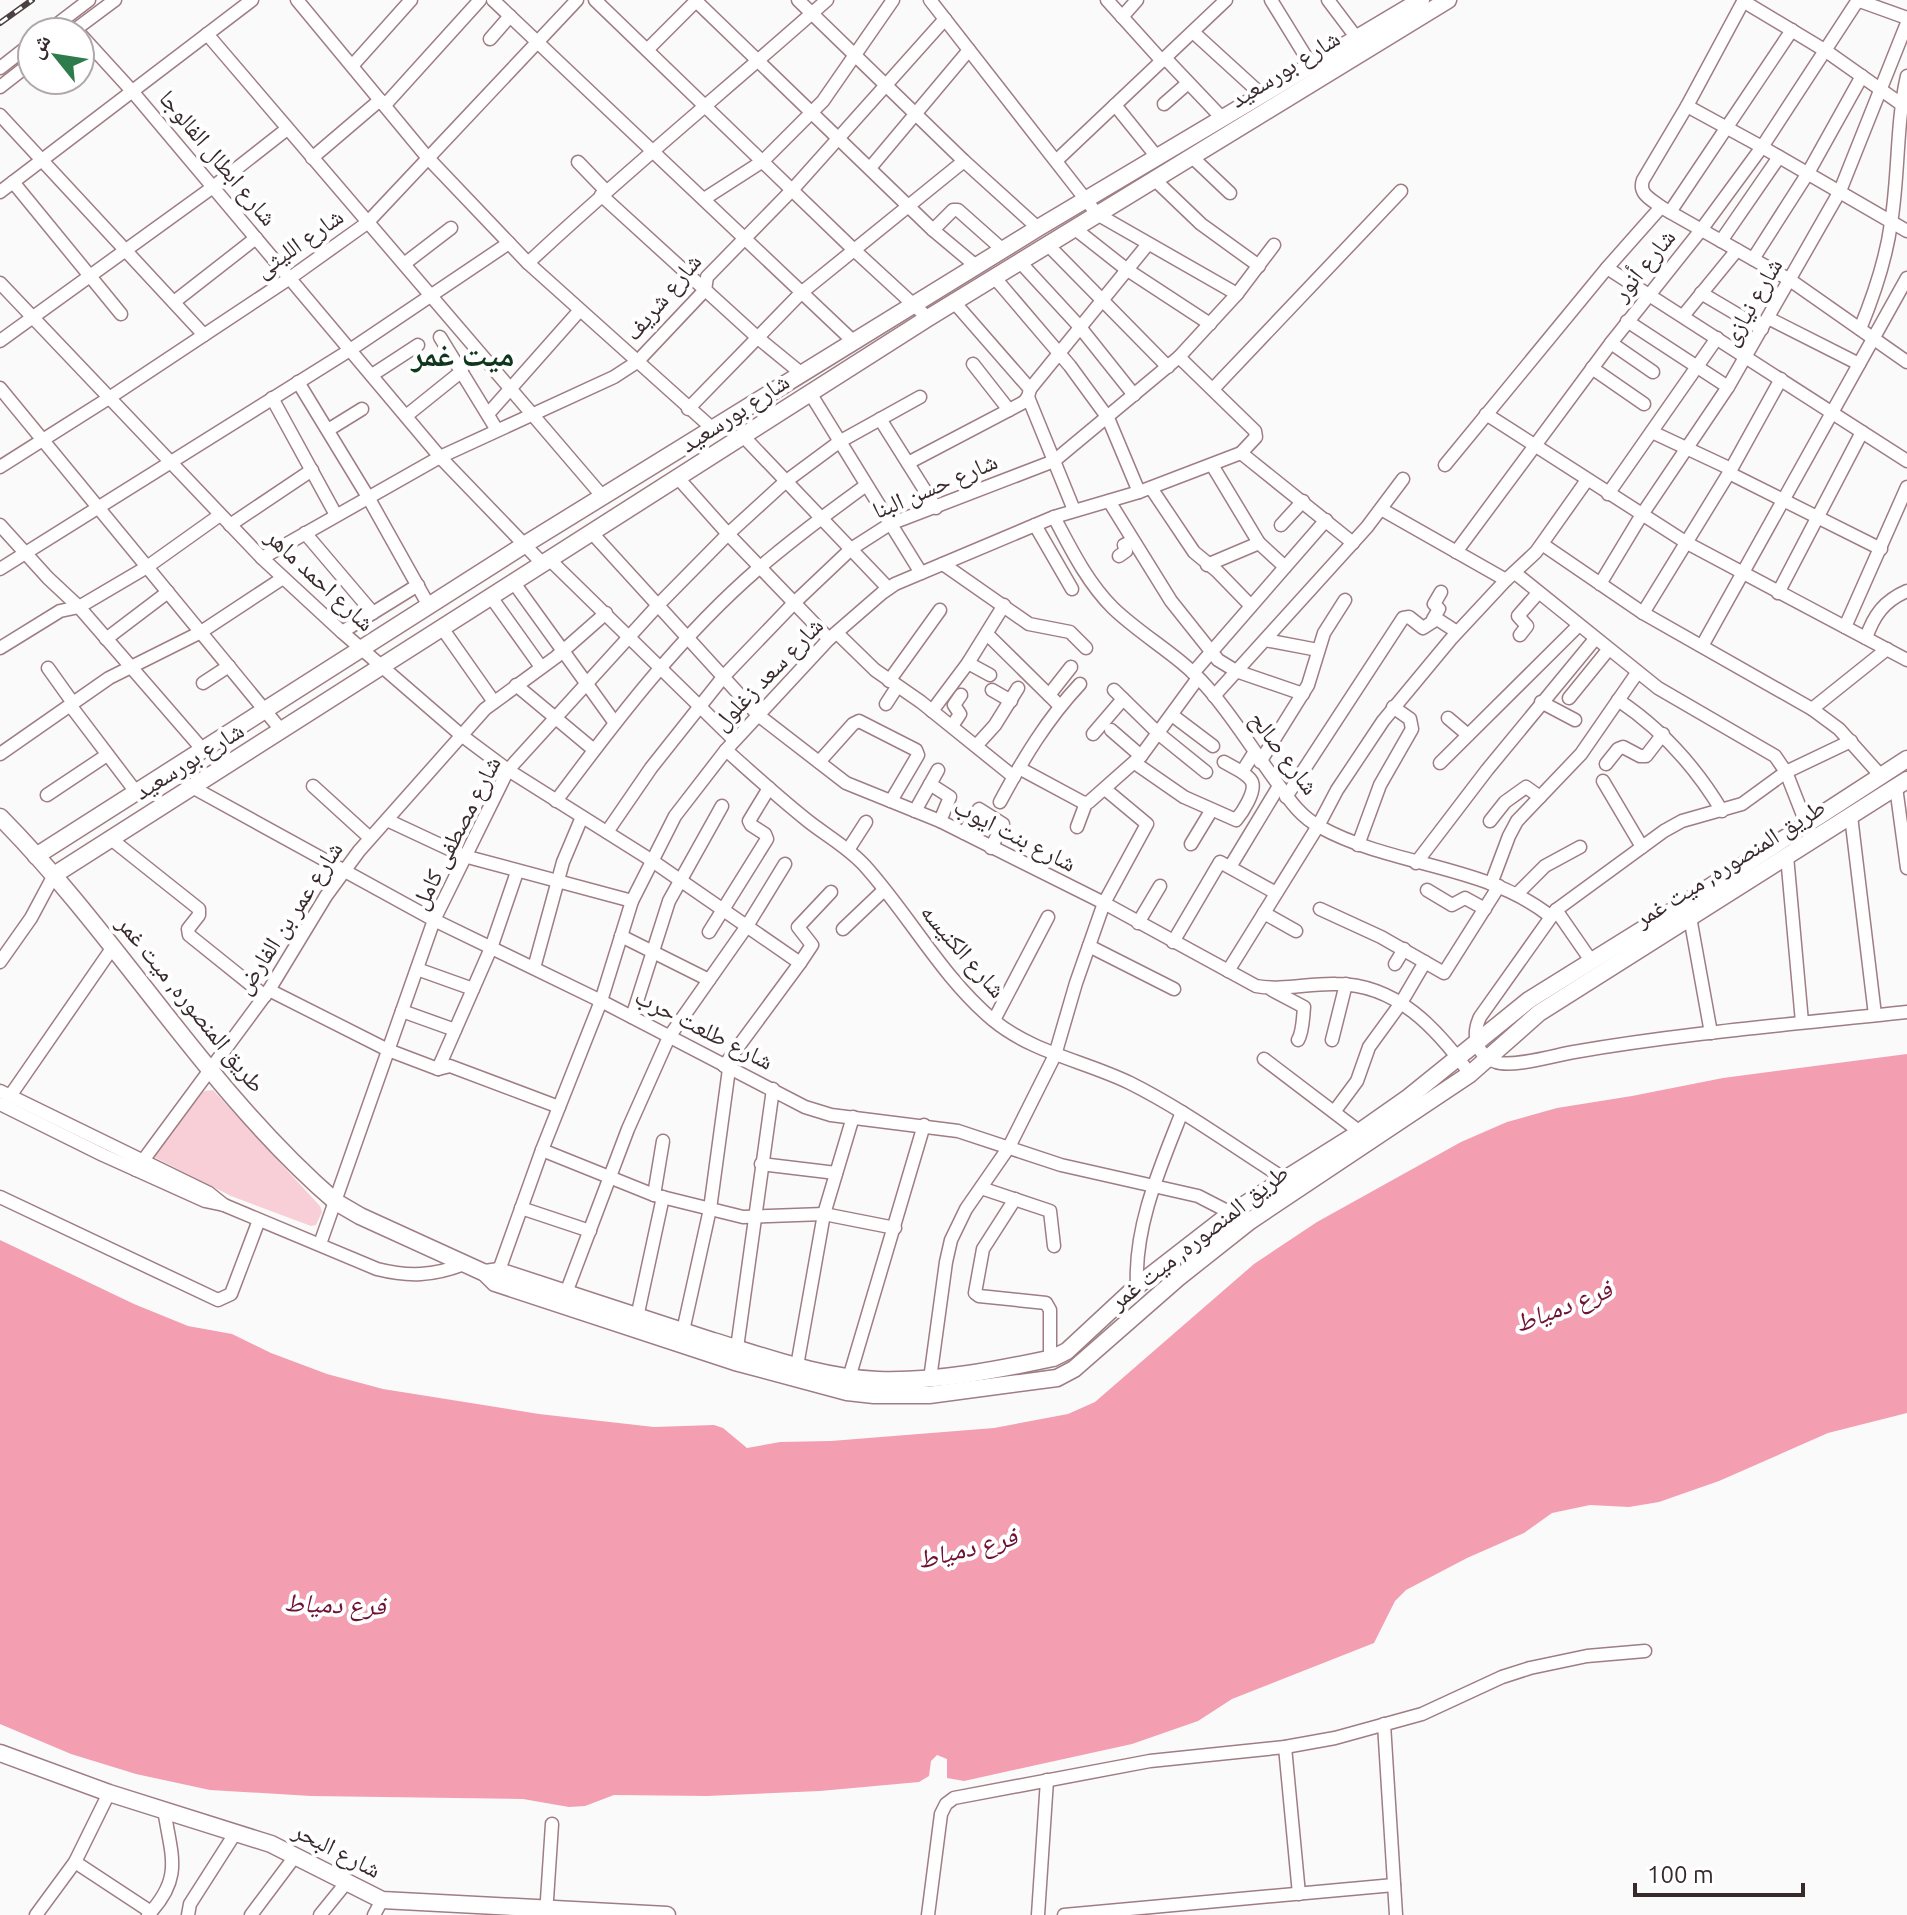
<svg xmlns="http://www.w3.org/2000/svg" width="1907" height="1915" viewBox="0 0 1907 1915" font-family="Ubuntu,'Noto Naskh Arabic',sans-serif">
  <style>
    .green { fill: #f9cfd7 }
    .water { fill: #f39eb1 }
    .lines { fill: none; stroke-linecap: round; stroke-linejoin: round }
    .street-casing { stroke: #9f7d84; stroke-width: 15 }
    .secondary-casing { stroke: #9f7d84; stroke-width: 19 }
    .street { stroke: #fff; stroke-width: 12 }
    .secondary { stroke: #fff; stroke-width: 16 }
    .rail-casing { stroke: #4c4042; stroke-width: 6 }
    .rail { stroke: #fff; stroke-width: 3; stroke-dasharray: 9; stroke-linecap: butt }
    .labels { text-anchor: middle; stroke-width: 8; stroke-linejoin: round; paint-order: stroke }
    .street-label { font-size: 24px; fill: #37292c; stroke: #fff }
    .water-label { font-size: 26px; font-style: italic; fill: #6e1133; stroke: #fff }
    .district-label { font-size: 32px; font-weight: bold; fill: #10361e; stroke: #fff }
  </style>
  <rect width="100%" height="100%" fill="#fafafa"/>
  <polygon class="green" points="213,1090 320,1206 322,1212 316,1225 311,1226 231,1196 152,1156 204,1091"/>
  <polygon class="water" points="1907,1054 1907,1413 1828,1433 1719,1481 1659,1502 1629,1507 1590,1505 1552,1513 1524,1533 1467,1558 1406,1590 1395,1601 1374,1643 1232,1699 1198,1721 1132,1744 964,1781 947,1778 947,1759 937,1755 931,1761 929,1776 919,1782 820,1791 707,1796 614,1795 585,1806 569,1807 523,1799 311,1796 210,1790 136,1774 71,1754 0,1724 0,1240 134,1304 188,1326 232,1334 271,1353 327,1374 383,1389 539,1414 654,1427 714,1425 723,1428 747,1448 780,1442 831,1441 994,1428 1068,1414 1095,1402 1254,1264 1317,1222 1461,1142 1507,1122 1557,1108 1632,1096 1723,1078"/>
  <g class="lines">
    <defs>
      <g id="street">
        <polyline points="297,0 427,157 528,263 713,429"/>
        <polyline points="493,0 854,342"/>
        <polyline points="595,0 853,249 928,318"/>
        <polyline points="695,0 933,230 976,266"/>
        <polyline points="798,0 964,161 1038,228"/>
        <polyline points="930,0 1097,214 1237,294"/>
        <polyline points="1107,0 1162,61"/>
        <polyline points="1271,0 1311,65"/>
        <polyline points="1328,0 1362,45"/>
        <polyline points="1857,0 1907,18"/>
        <polyline points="1743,1 1826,51 1904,106"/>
        <polyline points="1122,17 1137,0"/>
        <polyline points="47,32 89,0"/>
        <polyline points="72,32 115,0"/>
        <polyline points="1193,32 1262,95"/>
        <polyline points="80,34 132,91 440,457 543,564"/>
        <polyline points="207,34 603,497"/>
        <polyline points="490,39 510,16"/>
        <polyline points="647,50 697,0"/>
        <polyline points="1165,58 1222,118"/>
        <polyline points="352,66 411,0"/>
        <polyline points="0,68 32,43"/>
        <polyline points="0,87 32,62"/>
        <polyline points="1164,104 1188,83"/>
        <polyline points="385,105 480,0"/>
        <polyline points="1115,105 1157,157"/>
        <polyline points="1687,106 1762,147 1907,231"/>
        <polyline points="0,115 204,335"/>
        <polyline points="1191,156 1230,193"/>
        <polyline points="312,158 380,100"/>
        <polyline points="1057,160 1226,0"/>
        <polyline points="578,162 606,191"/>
        <polyline points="870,168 969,50"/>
        <polyline points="1154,179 1201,224 1259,266"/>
        <polyline points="13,182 121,314"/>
        <polyline points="0,192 252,0"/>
        <polyline points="601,195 758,338 802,374"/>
        <polyline points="704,199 763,161 823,101 893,0"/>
        <polyline points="1661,207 1790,280 1907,362"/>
        <polyline points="1670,212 1792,30"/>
        <polyline points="1074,228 1126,269 1210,324"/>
        <polyline points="933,230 953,210 958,210 1003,250"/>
        <polyline points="1721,241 1779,157"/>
        <polyline points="1048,245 1168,367"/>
        <polyline points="1753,259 1808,173 1862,76"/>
        <polyline points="1020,262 1079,326 1134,395"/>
        <path d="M528 263C625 172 728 88 827 0"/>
        <polyline points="404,264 451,228"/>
        <polyline points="1607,268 1907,461"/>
        <polyline points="995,278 1070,366 1108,418 1139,492"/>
        <polyline points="0,283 262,558 342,632 461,735 508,770 651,860 800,963 724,1066"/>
        <polyline points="1701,293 1762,329"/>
        <polyline points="174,302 256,238"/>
        <polyline points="954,302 1030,389 1028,397 1074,510"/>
        <polyline points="1683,316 1737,250"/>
        <polyline points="1768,318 1859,364"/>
        <polyline points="1627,321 1728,387"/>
        <path d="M1860 329C1874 295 1886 260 1891 223 1899 175 1896 124 1907 76"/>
        <polyline points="440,337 497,430"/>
        <polyline points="0,341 213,187 287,129"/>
        <polyline points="1611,343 1653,372"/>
        <polyline points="1179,357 1255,431 1256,437 1241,453"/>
        <polyline points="973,364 1009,410"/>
        <polyline points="1592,368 1644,404"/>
        <polyline points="372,375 418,345"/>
        <polyline points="298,382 368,497 429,606"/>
        <polyline points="0,388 281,730"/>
        <polyline points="1030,389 1148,244"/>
        <polyline points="1213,389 1401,191"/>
        <polyline points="810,393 921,573"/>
        <polyline points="272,398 336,515"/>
        <polyline points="688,409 801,293 964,161"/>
        <polyline points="488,414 580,310"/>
        <polyline points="1486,414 1687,543 1907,660"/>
        <polyline points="406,416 462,371"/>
        <polyline points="880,419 936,508"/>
        <polyline points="328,430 362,409"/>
        <polyline points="1652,432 1731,469"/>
        <polyline points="743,436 888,588"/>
        <polyline points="908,463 1024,402 1028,397"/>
        <polyline points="1212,465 1259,543 1285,567"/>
        <path d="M1445 465 1607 268 1661 207C1651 199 1638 194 1643 180L1687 106 1744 0"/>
        <polyline points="0,467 109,398 290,278 367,223 577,0"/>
        <polyline points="1729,473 1881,549"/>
        <polyline points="678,478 728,534 829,639"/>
        <polyline points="1151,488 1194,552 1217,571 1251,606"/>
        <polyline points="1608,494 1717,338"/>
        <polyline points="1109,501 1171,601 1218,660 1236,671 1303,694"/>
        <polyline points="1381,509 1506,580"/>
        <path d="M1054 517C1071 549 1087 582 1113 608 1142 636 1180 656 1206 686 1233 716 1254 752 1278 784 1290 801 1301 817 1320 827 1393 867 1484 864 1550 916"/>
        <polyline points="0,525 48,578 79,607 203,750"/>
        <polyline points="230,525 312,470"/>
        <polyline points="1035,525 1072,589"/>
        <polyline points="1281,525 1303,501"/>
        <polyline points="305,533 373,613"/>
        <path d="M592 533 758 715 846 783 940 821 1104 903 1256 986C1283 991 1309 983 1336 984 1397 984 1437 1029 1470 1074"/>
        <polyline points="1542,544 1643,613 1812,709 1839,729 1881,776"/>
        <polyline points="1456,552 1611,343 1701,230 1762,147 1858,0"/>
        <polyline points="1119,556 1126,551 1124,545 1132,541"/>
        <polyline points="262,558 440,457 614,377 637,362 705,290 707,277 793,189 945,19"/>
        <polyline points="550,560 734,740"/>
        <polyline points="943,564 1029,624 1070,632 1086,648"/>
        <polyline points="1207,565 1259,543"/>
        <polyline points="0,569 350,350 509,243"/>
        <polyline points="1515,573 1658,688 1775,756 1786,772 1806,823"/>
        <polyline points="514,583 615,723"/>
        <polyline points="1600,584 1641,516 1728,387 1840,191 1907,23"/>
        <polyline points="1778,593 1862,432"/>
        <polyline points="491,597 541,667"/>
        <polyline points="1643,613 1729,473 1781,379"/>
        <polyline points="1433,619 1439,609 1434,604 1441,592"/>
        <polyline points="1845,627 1907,487"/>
        <polyline points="442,628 494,702"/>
        <polyline points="342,632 418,585"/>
        <polyline points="837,633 875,670 921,702 1014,777"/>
        <polyline points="987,634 1060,706"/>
        <polyline points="1520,635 1527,626 1518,616 1538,593"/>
        <path d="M1866 638C1874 615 1884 601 1907 591"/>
        <polyline points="106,639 168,592"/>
        <polyline points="1265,640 1318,650"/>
        <polyline points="1702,646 1907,278"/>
        <polyline points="0,648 60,611 79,607 147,567 220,515"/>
        <polyline points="968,663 990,675"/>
        <polyline points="48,668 73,703"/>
        <polyline points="1193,673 1326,520"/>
        <polyline points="889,681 940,610"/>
        <polyline points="203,683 229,666"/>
        <polyline points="516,685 594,750"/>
        <polyline points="992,690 1011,701"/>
        <polyline points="1114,690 1159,734 1206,772"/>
        <polyline points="1049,695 1071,667"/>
        <polyline points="1214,696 1367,527 1403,479"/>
        <polyline points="1569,698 1608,650"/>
        <path d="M1618 700C1663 730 1695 766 1722 811"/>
        <polyline points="1541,702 1575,720"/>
        <polyline points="886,704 897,687"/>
        <polyline points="70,705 136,792"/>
        <polyline points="1812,709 1887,649"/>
        <polyline points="932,711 968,663 1004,605"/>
        <polyline points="1172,715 1213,746"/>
        <polyline points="1448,718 1468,735"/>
        <polyline points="952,726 960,714 954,705 961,695"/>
        <polyline points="1111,730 1141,756"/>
        <polyline points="1093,734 1123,699"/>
        <path d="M1851 741 1786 772 1742 804 1682 821 1664 831 1556 910 1480 1017C1472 1034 1475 1055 1496 1062 1512 1068 1556 1055 1574 1052 1684 1033 1796 1024 1907 1012"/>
        <polyline points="976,746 995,725 1018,688"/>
        <path d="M726 750C753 774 780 799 808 821 827 836 849 848 865 866 910 916 941 976 993 1020 1033 1053 1085 1061 1130 1083 1184 1110 1234 1147 1285 1179"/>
        <polyline points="0,754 109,678 201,632 283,578"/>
        <polyline points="819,762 853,724 859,721 916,750 918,755 891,801"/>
        <polyline points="1224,762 1242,772"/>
        <polyline points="1260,762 1308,685 1324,633 1345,600"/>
        <path d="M1135 763 1184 797 1236 820C1242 813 1256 792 1252 782 1250 777 1245 775 1242 772L1254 753"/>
        <polyline points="1440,763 1578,626"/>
        <polyline points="1606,764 1618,749 1623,747 1640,756 1646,756 1663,734"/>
        <polyline points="1019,768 1084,803 1089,802 1141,756 1198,678"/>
        <polyline points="1603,781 1642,847"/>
        <polyline points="930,784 950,797 940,821"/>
        <polyline points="313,786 370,838"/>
        <polyline points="192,787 434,920 601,1001 805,1107 831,1115 958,1131 1061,1165 1198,1196 1231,1213"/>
        <polyline points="1896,787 1907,868"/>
        <polyline points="47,795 107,755"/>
        <polyline points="1286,797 1403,618 1409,617 1423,628 1437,619 1457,632"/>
        <path d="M556 801C617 719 681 635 759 568 793 539 829 512 865 486"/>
        <path d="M1000 802C1023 759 1047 719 1080 684"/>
        <polyline points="915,811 938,770"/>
        <polyline points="1851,816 1875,1015"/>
        <polyline points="387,820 464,856 632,901"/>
        <polyline points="1490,821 1505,802 1526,787 1540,797"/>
        <polyline points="1077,827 1086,803"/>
        <polyline points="607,832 651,768 724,676 794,603 851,549 890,524 1054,461 1179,357 1237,294 1274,245"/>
        <polyline points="964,833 979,809 1003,824 991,848"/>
        <polyline points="111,839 199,909 199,915 188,929 189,935 265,996"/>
        <polyline points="1191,844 1211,811"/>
        <polyline points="1358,845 1380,785 1412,729 1410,719 1393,707"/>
        <polyline points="848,850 866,822"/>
        <polyline points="1787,856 1802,1022"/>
        <polyline points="1416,863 1487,770 1595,639"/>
        <polyline points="1230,867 1279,786"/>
        <polyline points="1491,884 1509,836 1517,821 1581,754 1637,673"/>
        <polyline points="1427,890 1452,905 1465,898 1485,909"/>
        <polyline points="1517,894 1545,866 1580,847"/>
        <polyline points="1320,909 1381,937 1444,973 1499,886"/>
        <polyline points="1556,910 1592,962"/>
        <polyline points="1264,913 1296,931"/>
        <polyline points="1690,917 1711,1033"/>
        <polyline points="1138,923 1160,886"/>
        <polyline points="843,929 884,890"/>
        <polyline points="709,932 767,839 765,834 751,825 749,821 769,788"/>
        <polyline points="621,936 709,980"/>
        <polyline points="1173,942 1220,862 1276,893"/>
        <polyline points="1089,946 1174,989"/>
        <polyline points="0,962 31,918 54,875"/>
        <polyline points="800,963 812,945 798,927 831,892"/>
        <polyline points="1395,964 1404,949"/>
        <polyline points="534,968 563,862 582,817"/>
        <polyline points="417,969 473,989"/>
        <polyline points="1228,971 1318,826 1337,790 1383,721 1451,639 1506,580 1536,552 1587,480"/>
        <polyline points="269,990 388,1050 438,1069 450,1066 559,1107"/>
        <path d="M1272 990 1304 1007C1303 1017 1303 1032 1298 1040"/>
        <polyline points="402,1011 455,1030"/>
        <polyline points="632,1017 669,901 722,806"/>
        <polyline points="994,1020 1048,917"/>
        <polyline points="1332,1040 1346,984"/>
        <polyline points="1264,1059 1360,1132"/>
        <polyline points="438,1069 491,948 517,872"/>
        <polyline points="0,1091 209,1193 224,1205"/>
        <polyline points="10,1096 113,947"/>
        <path d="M0 1104 103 1155 205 1201 224 1205 377 1269C409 1277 433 1276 464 1264"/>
        <polyline points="1334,1112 1357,1081 1369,1047 1401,1003 1425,962"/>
        <polyline points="542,1150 654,1195 743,1217 824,1214 895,1228"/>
        <polyline points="761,1164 836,1173"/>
        <polyline points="136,1170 269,990 326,896 359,851 485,709 556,657 606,613"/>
        <polyline points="981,1188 1050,1211 1054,1246"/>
        <polyline points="654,1195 663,1141"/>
        <polyline points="0,1197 218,1300 231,1294 259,1220"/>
        <polyline points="1015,1199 983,1249 975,1293 979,1296 1046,1303 1050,1310 1050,1358"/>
        <polyline points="521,1208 590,1231"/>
        <polyline points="320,1244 434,920 508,770 659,604 728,534 785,482 839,442 920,397"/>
        <polyline points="497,1276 542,1150 601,1001 632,901 675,816 726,750 829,639 882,593 895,584 1054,517 1139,492 1241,453 1353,543"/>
        <path d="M1137 1286C1134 1226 1160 1168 1182 1112"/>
        <polyline points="566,1293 628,1129 669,1037 747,926 785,864"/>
        <polyline points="636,1322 663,1197"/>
        <polyline points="683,1331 710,1209 729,1069"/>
        <polyline points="736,1355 773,1089"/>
        <polyline points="797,1366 824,1214 853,1117"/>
        <polyline points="849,1378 924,1125"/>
        <polyline points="930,1379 946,1262 951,1240 966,1209 1009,1147 1055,1055 1076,983 1104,903 1147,824 1105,789"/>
        <polyline points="1384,1724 1396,1915"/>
        <polyline points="1285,1747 1299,1894"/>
        <polyline points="75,1862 151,1912"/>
        <polyline points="36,1915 75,1862 109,1793"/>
        <path d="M148 1915C184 1877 171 1856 164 1809"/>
        <polyline points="188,1915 190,1904 236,1832"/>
        <polyline points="251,1915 296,1855"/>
        <polyline points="320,1915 346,1883"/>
        <polyline points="374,1915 382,1900"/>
        <polyline points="546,1915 552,1824"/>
        <polyline points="928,1915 941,1814 946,1804 954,1798 1150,1761 1285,1747 1335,1738 1422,1714 1502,1677 1530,1668 1587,1656 1645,1651"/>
        <polyline points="1038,1915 1047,1780"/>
        <polyline points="1064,1915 1394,1885"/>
      </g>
      <g id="secondary">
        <path d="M0 817C120 938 206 1090 336 1202L360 1216 485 1273 495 1283 735 1362 847 1392 874 1395H929L1057 1378 1074 1369 1178 1278 1250 1221 1470 1074 1539 1013 1907 780"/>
        <polyline points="36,856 524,545 1038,228 1421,0"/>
        <polyline points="54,875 928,318 1448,0"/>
        <path d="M485 1273 499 1271C570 1294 642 1318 713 1341 766 1357 822 1378 878 1380 936 1382 997 1370 1053 1358L1067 1351 1137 1286 1231 1213 1352 1137 1409 1097 1529 1000 1685 903 1907 759"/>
        <polyline points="0,1753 109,1793 271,1844 382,1900 667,1915"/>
      </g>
    </defs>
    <use href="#street" class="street-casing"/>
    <use href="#secondary" class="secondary-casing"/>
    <use href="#street" class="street"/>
    <use href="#secondary" class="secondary"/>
    <defs>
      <polyline id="rail" points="0,23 32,0"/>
    </defs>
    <use href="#rail" class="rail-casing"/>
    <use href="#rail" class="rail"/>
  </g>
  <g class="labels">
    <g class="street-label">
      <text transform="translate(1285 69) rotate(-32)" y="8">شارع بورسعيد</text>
      <text transform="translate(218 158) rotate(50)" y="8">شارع ابطال الفالوجا</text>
      <text transform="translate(299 243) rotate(-35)" y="8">شارع الليثى</text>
      <text transform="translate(1644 265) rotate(-51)" y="8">شارع أنور</text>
      <text transform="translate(663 297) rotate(-50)" y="8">شارع شريف</text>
      <text transform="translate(1752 302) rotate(-60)" y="8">شارع نيازى</text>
      <text transform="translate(735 413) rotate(-33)" y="8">شارع بورسعيد</text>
      <text transform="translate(935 486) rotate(-23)" y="8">شارع حسن البنا</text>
      <text transform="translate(320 580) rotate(43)" y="8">شارع احمد ماهر</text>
      <text transform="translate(768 674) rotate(-46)" y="8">شارع سعد زغلول</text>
      <text transform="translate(1284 753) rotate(53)" y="8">شارع صالح</text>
      <text transform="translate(189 761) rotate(-32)" y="8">شارع بورسعيد</text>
      <text transform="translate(456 833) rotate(-63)" y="8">شارع مصطفى كامل</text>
      <text transform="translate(1015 835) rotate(27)" y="8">شارع بنت ايوب</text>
      <text transform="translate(1730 863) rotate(-32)" y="8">طريق المنصوره, ميت غمر</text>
      <text transform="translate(289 918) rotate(-57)" y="8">شارع عمر بن الفارض</text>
      <text transform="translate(963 951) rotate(49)" y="8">شارع الكنيسه</text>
      <text transform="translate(191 1004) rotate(51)" y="8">طريق المنصوره, ميت غمر</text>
      <text transform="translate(704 1029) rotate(27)" y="8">شارع طلعت حرب</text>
      <text transform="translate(1199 1237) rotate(-38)" y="8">طريق المنصوره, ميت غمر</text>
      <text transform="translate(337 1850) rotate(27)" y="8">شارع البحر</text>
    </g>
    <g class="water-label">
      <text transform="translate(1563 1306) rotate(-21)" y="9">فرع دمياط</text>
      <text transform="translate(967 1548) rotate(-14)" y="9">فرع دمياط</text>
      <text transform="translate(335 1604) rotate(2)" y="9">فرع دمياط</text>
    </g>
    <g class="district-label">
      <text x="463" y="366">ميت غمر</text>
    </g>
  </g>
  <g transform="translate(56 56) rotate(300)"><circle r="38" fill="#ffffff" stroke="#afa9ab" stroke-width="2"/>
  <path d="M0-6L14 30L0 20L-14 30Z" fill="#2e7c4c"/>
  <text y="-12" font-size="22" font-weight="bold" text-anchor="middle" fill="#37292c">ش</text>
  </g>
  <path d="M1635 1883v12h168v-12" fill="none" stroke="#37292c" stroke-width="4"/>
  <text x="1647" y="1883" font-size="24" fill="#37292c" stroke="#ffffff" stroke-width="6" paint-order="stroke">100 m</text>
</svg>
